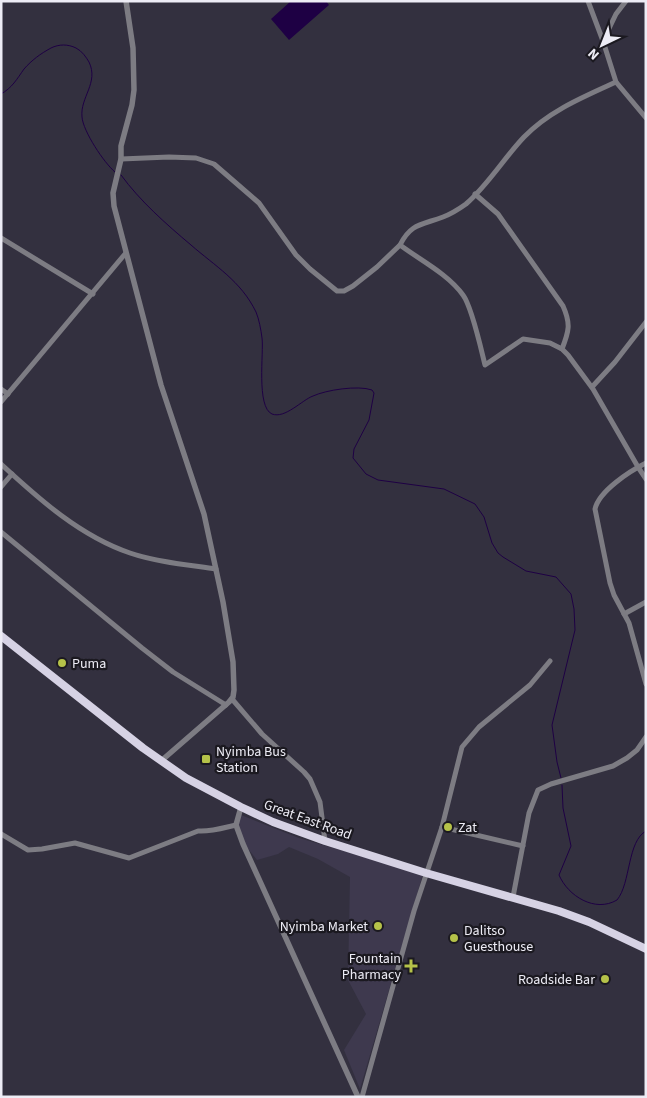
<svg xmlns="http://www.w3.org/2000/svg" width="647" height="1098" viewBox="0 0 647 1098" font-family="'Source Sans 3',sans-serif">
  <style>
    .built { fill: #3e394e }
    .water { fill: #1e0044 }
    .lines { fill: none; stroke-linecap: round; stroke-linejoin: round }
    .stream { stroke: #1e0044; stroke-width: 1 }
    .minor { stroke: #7d7c83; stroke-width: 5 }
    .tertiary { stroke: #7d7c83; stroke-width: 5.5 }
    .trunk { stroke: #d6d2e4; stroke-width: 8 }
    .poi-dot { fill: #b5c249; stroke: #1b1920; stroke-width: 2 }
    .labels { text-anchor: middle; stroke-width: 4.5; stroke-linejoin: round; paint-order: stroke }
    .poi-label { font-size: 14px; fill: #edecf5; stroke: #1b1920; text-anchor: start }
    .street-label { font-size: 14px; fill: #edecf5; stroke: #1b1920 }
  </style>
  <rect width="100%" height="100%" fill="#33303f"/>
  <polygon class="built" points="241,815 299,838 423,874 360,1089 344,1050 366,1014 348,980 350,877 318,859 289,847 278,854 257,860 245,845 236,826"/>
  <polygon class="water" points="291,1 326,1 329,5 289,40 271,19"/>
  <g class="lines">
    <g class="stream">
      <path d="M1 94C12 88 17 79 24 69 32 60 40 54 51 48 59 44 68 44 76 48 82 51 86 57 89 62 99 83 80 97 82 117 83 131 104 163 115 172"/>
      <path d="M121 175C140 201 166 224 191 245 215 266 241 281 256 312 259 319 261 330 262 338 264 352 256 407 272 414 285 419 302 400 313 396 326 390 358 385 372 390L374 393 369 420 354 449 353 458 366 474 378 480 444 489 475 504 484 517 492 543 498 553 503 557 526 571 556 577 571 594 574 609 575 630 552 725 557 762 561 778"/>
      <path d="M562 785 563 808 571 846 559 875C568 896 595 913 617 900 631 883 627 841 646 831"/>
    </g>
    <g class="minor">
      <polyline points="588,1 603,41 616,82 646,118"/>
      <polyline points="603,41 616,14 626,1"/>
      <path d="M121 159 169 157 196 158 214 164 259 203 296 255 310 269 337 291H344L353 286 377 267 400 245C420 260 448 274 463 295 472 307 481 349 485 365L523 339 550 343 562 349 568 355 593 389 638 467 646 479"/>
      <path d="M475 194 498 214 563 306C571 324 569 331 562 349"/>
      <polyline points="1,238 93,294"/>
      <path d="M400 245C411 223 422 225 443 217 451 214 459 209 466 204 488 185 504 158 524 137 549 111 583 97 616 82"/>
      <polyline points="592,387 615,362 646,322"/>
      <polyline points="1,389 8,394"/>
      <polyline points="1,402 125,254"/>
      <path d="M646 463C630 471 599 491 595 509L610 583 614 595 629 623 646 684"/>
      <path d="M1 464C39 499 80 536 130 553 156 562 189 565 216 569"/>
      <polyline points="1,487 12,474"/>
      <polyline points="1,532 142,648 173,672 226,705"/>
      <polyline points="624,614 646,602"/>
      <polyline points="232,699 262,734 304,772 310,779 320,802 325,841"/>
      <polyline points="442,827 462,747 479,727 530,685 550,661"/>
      <path d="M1 834 28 850 42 849 75 843 129 858 198 831C211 832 223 828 236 825"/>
      <polyline points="513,897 529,813 538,790 551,784 613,766 627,758 637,750 646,737"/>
      <polyline points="362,1097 414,911 442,827 523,846"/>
    </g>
    <g class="tertiary">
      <polyline points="126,1 133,48 134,90 132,105 121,146 121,159 113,193 114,206 161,385 204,514 223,602 233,662 234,690 233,697 229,702 161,761"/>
      <polyline points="241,807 236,825 243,844 358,1097"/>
    </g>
    <polyline class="trunk" points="1,636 143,748 186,778 241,807 273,822 325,841 426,873 559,911 589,922 646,949"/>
  </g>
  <g class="poi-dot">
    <circle cx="62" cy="663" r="5"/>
    <rect x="201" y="754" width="10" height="10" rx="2.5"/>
    <circle cx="448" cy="827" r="5"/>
    <circle cx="378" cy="926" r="5"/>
    <circle cx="454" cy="938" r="5"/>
    <path d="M408.5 958.5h5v5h5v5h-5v5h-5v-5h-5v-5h5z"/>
    <circle cx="605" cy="979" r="5"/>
  </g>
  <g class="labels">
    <g class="poi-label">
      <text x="72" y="668">Puma</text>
      <text x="216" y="756">Nyimba Bus<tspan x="216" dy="16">Station</tspan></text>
      <text x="458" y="832">Zat</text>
      <text x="368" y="931" text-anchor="end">Nyimba Market</text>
      <text x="464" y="935">Dalitso<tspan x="464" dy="16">Guesthouse</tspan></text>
      <text x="401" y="963" text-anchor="end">Fountain<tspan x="401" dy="16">Pharmacy</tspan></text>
      <text x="595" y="984" text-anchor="end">Roadside Bar</text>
    </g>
    <g class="street-label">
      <text transform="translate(308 819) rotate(20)" y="5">Great East Road</text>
    </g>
  </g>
  <rect width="647" height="1098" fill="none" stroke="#edecf5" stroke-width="5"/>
  <g transform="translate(602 45) rotate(223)" stroke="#1b1920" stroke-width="4" paint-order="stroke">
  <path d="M0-4L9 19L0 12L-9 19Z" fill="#edecf5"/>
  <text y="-8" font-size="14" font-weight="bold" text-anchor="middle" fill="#edecf5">N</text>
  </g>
</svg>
